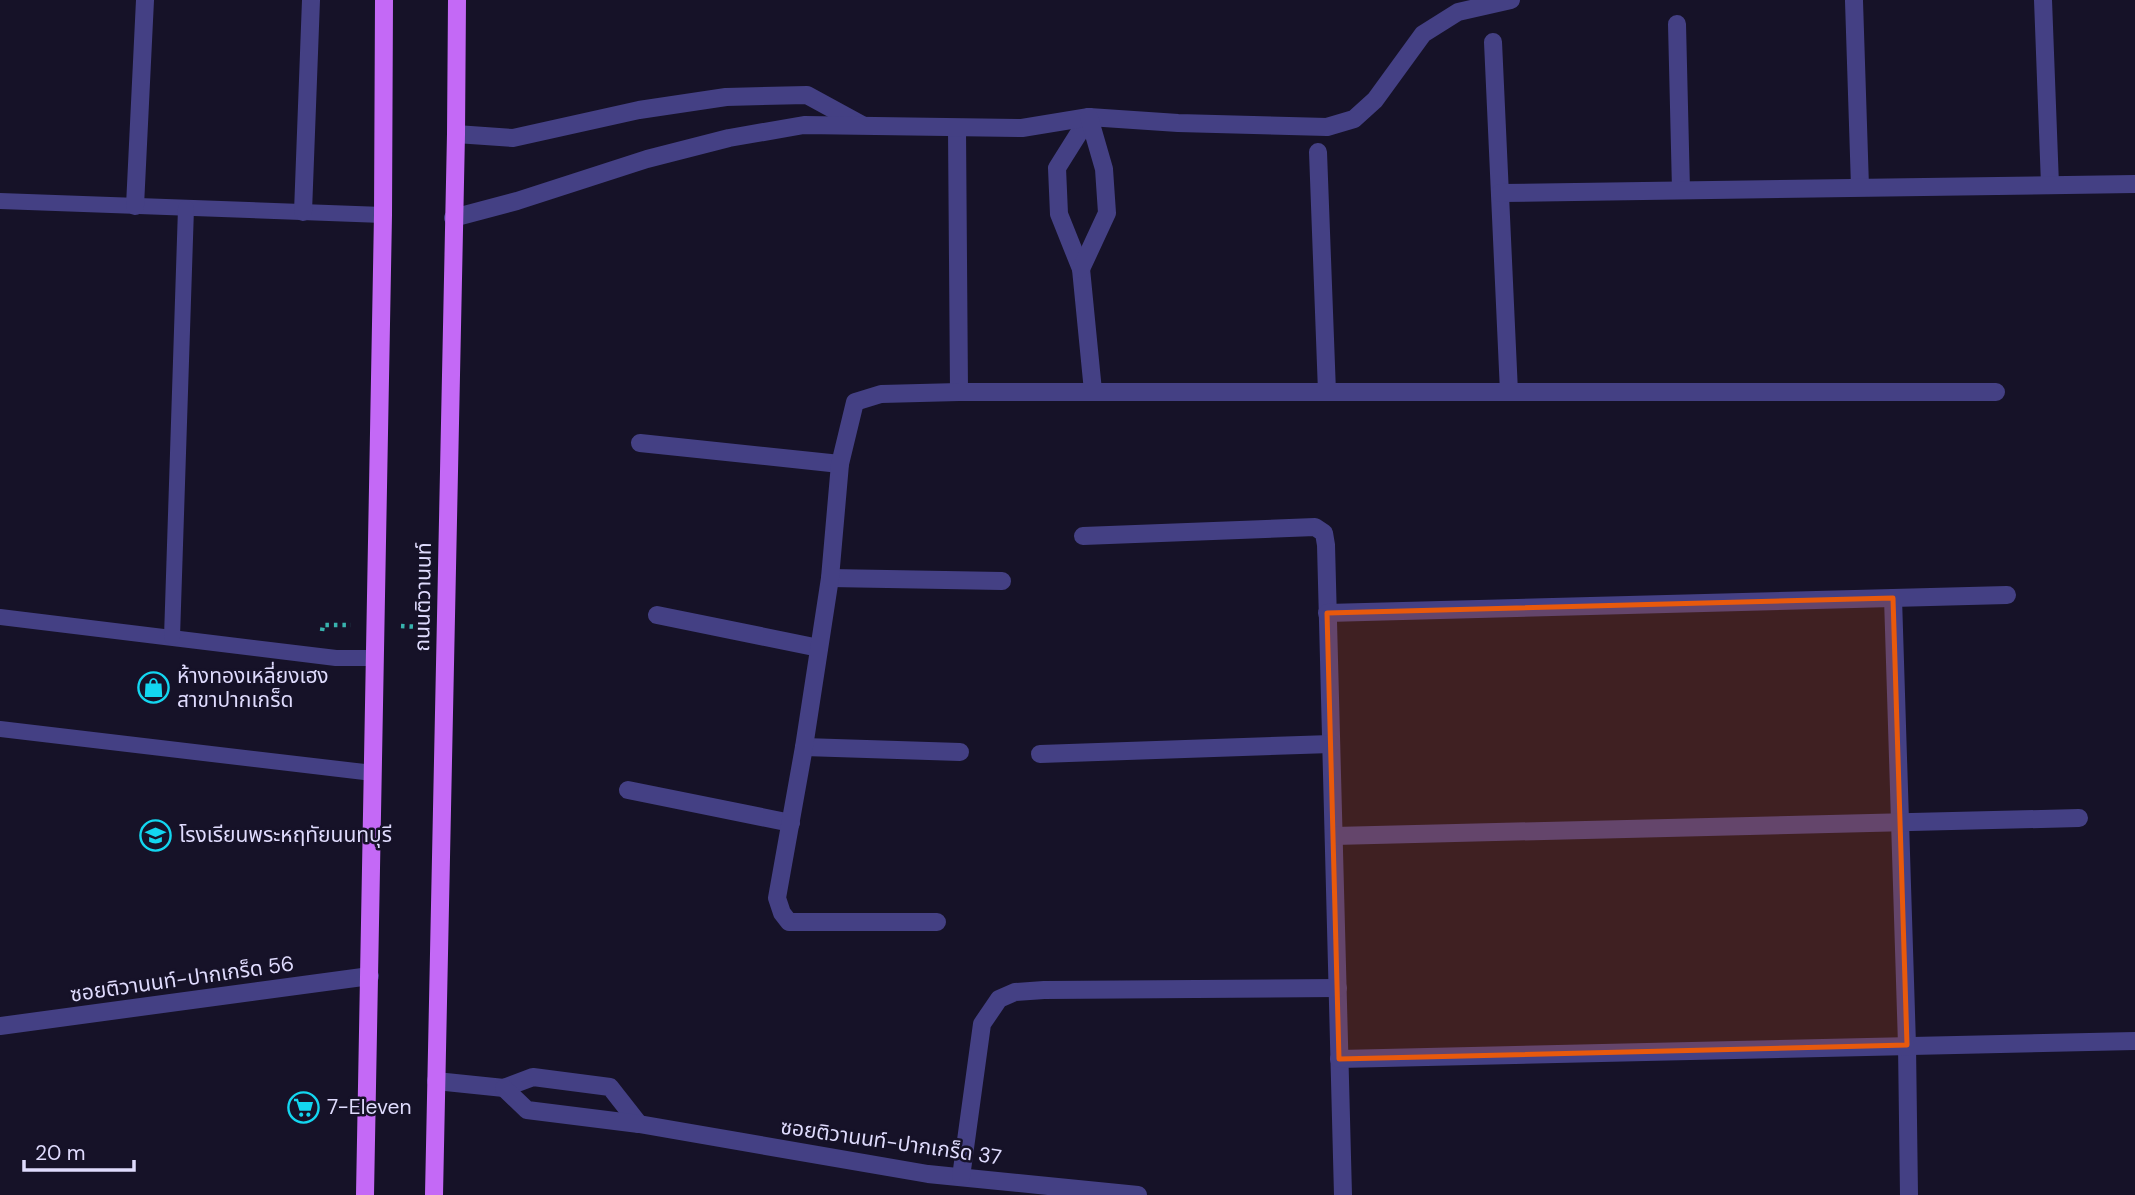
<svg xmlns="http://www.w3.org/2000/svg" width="2135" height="1195" viewBox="0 0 2135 1195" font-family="'DM Sans','Noto Sans Thai',sans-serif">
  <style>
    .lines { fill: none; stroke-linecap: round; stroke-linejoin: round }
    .path { stroke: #38b3ae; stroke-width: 4.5; stroke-dasharray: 3.5 5; stroke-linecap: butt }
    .service { stroke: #444084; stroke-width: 16 }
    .minor { stroke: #444084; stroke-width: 18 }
    .primary { stroke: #c469f6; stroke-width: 18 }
    .marked { fill: #e8590c; fill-opacity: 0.2; stroke: #e8590c; stroke-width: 5; stroke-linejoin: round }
    .labels { text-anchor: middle; stroke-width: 5; stroke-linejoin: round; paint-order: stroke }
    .street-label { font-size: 21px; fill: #dfdbfd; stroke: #161228 }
    .poi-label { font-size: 21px; fill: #dfdbfd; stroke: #161228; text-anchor: start }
  </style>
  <rect width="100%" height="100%" fill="#161228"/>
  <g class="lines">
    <g class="path">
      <polyline points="401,626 421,627"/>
      <polyline points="322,631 323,625 351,625"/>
    </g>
    <g class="service">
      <polyline points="0,201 383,215"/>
      <polyline points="0,617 336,658 375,658"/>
      <polyline points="172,637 186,208"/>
      <polyline points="0,729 373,773"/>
    </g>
    <g class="minor">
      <polyline points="2043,0 2050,185"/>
      <polyline points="1854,1 1860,187"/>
      <polyline points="1677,24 1681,190"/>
      <polyline points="1493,42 1509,392"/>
      <polyline points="1089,117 1057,168 1059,214 1081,269 1093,391"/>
      <polyline points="957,129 959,392"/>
      <polyline points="456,134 513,138 639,110 726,97 807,95 862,125"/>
      <polyline points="1318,152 1327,392"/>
      <polyline points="1500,193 2135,184"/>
      <polyline points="135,206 145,0"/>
      <polyline points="303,212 311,0"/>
      <polyline points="453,218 517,201 647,159 729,138 804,125 1022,128 1089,117 1178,123 1327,127 1354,119 1375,100 1423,34 1458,12 1511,0"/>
      <polyline points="1081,269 1107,213 1104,169 1089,117"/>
      <polyline points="640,443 840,464"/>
      <polyline points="1083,536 1315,527 1324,533 1326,545 1343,1195"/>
      <polyline points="830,578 1002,581"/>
      <polyline points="1893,598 1907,1045 1909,1195"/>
      <polyline points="1327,613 2007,595"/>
      <polyline points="657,615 819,648"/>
      <polyline points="804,747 960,752"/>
      <polyline points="1040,754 1331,744"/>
      <polyline points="628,790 791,823"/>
      <polyline points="1334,836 2079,818"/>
      <polyline points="937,922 789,922 782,913 777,898 804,747 830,578 840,464 855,402 881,394 959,392 1996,392"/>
      <polyline points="0,1026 370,976"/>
      <polyline points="1339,1059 2135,1041"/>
      <polyline points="436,1081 504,1088 533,1077 610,1087 639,1124"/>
      <polyline points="504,1088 527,1110 639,1124 928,1174 1138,1195"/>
      <polyline points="961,1177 982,1024 999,999 1015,992 1044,990 1338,988"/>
    </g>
    <g class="primary">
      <polyline points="365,1195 383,215 384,0"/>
      <polyline points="434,1195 456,134 457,0"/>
    </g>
  </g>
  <path class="marked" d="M1893 598 1907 1045 1339 1059 1327 613Z"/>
  <defs>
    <symbol id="shop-ring" viewBox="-11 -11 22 22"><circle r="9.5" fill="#161228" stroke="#13d6f0" stroke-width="1.5"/><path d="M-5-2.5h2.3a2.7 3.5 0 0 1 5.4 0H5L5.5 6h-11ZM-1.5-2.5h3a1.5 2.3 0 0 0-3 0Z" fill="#13d6f0"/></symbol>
    <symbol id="school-ring" viewBox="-11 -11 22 22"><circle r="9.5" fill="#161228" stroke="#13d6f0" stroke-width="1.5"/><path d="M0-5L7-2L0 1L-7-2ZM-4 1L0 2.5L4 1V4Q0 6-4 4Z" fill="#13d6f0"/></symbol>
    <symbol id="supermarket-ring" viewBox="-11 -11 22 22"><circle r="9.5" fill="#161228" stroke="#13d6f0" stroke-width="1.5"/><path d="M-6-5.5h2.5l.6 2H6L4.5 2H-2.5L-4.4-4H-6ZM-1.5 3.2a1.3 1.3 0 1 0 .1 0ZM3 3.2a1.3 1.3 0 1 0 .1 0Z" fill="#13d6f0"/></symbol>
  </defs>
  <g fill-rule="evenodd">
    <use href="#shop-ring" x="136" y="670" width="35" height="35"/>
    <use href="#school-ring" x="138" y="818" width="35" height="35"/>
    <use href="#supermarket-ring" x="286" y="1090" width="35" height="35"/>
  </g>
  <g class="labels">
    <g class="street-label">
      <text transform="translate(423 597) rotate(-89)" y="7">ถนนติวานนท์</text>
      <text transform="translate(182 979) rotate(-8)" y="7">ซอยติวานนท์-ปากเกร็ด 56</text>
      <text transform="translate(891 1142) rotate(8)" y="7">ซอยติวานนท์-ปากเกร็ด 37</text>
    </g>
    <g class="poi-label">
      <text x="177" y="683">ห้างทองเหลี่ยงเฮง<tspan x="177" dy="24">สาขาปากเกร็ด</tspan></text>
      <text x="179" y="842">โรงเรียนพระหฤทัยนนทบุรี</text>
      <text x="327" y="1114">7-Eleven</text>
    </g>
  </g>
  <path d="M24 1160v10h110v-10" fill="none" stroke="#dfdbfd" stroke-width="3.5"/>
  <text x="35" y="1160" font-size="21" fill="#dfdbfd" stroke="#161228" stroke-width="5" paint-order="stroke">20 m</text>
</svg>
